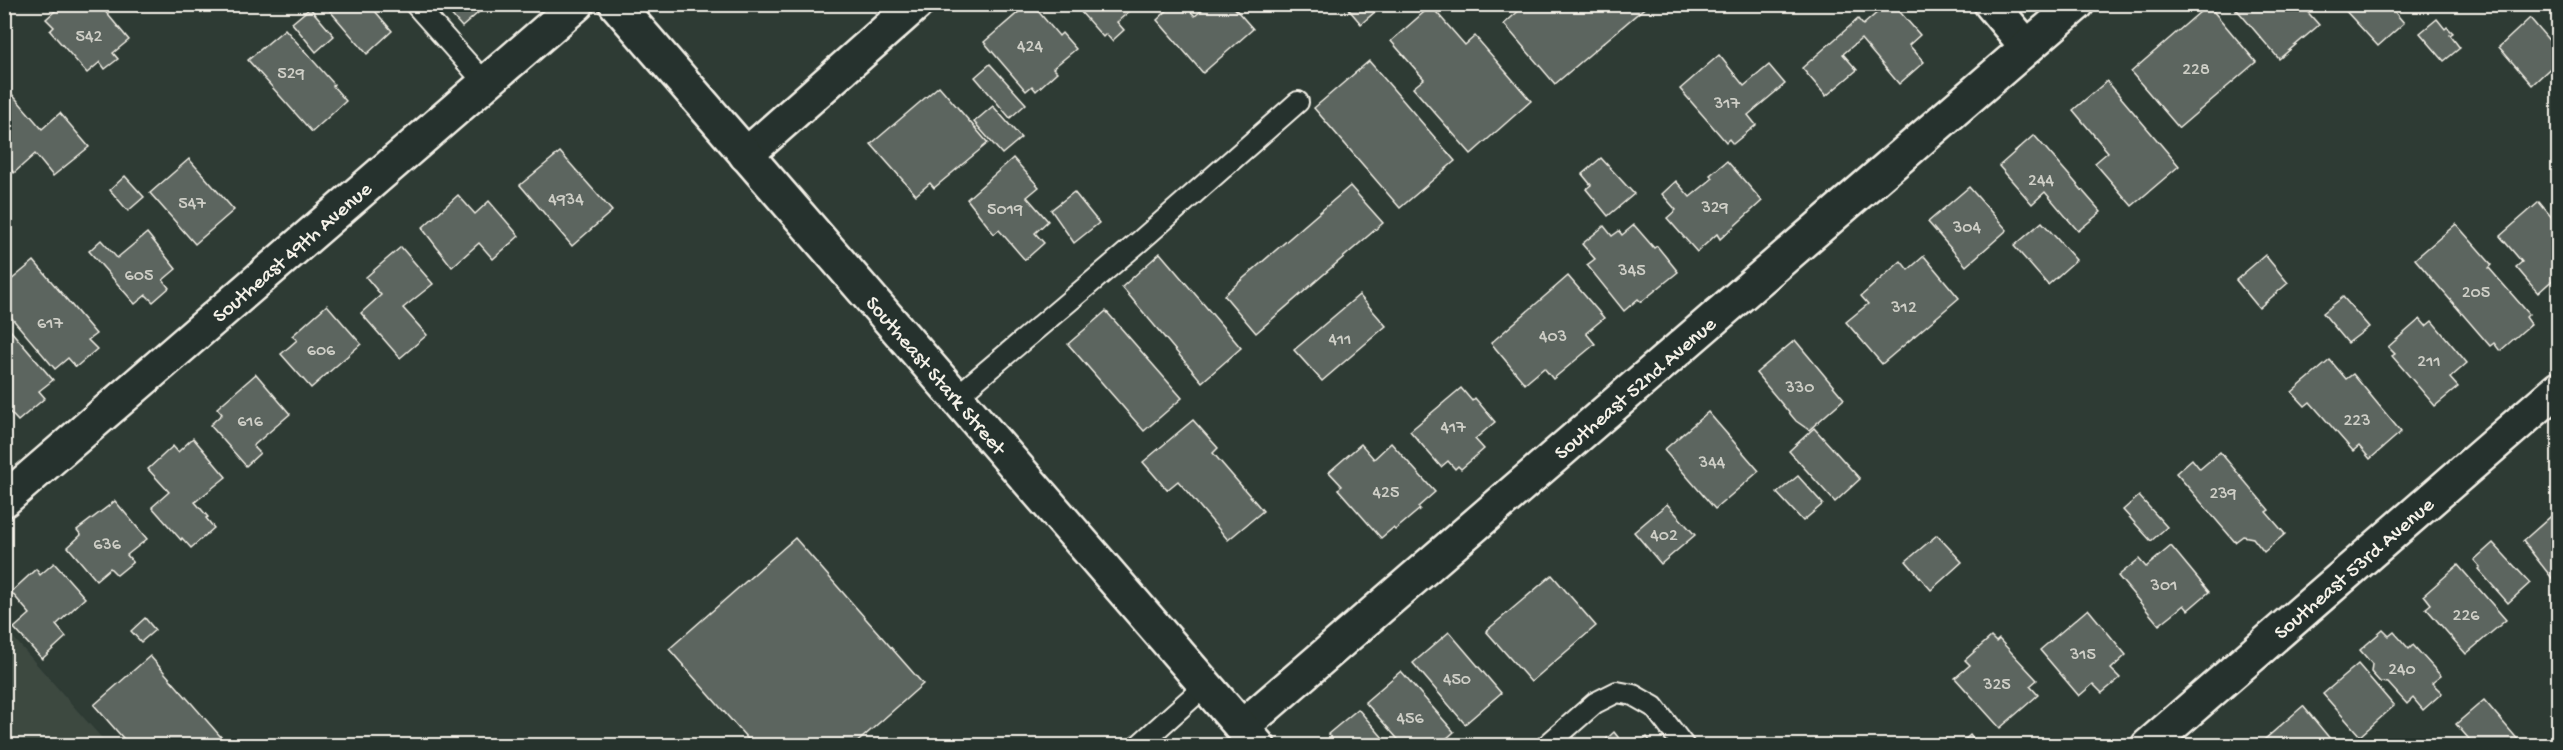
<svg xmlns="http://www.w3.org/2000/svg" width="2563" height="750" viewBox="0 0 2563 750" font-family="'Gochi Hand',sans-serif">
  <style>
    .built { fill: #3c4841 }
    .building { fill: #5c655e; stroke: #f4f1e8; stroke-width: 1.5 }
    .lines { fill: none; stroke-linecap: round; stroke-linejoin: round }
    .lane-casing { stroke: #f4f1e8; stroke-width: 24 }
    .street-casing { stroke: #f4f1e8; stroke-width: 38 }
    .secondary-casing { stroke: #f4f1e8; stroke-width: 38 }
    .lane { stroke: #26332d; stroke-width: 20 }
    .street { stroke: #26332d; stroke-width: 33 }
    .secondary { stroke: #26332d; stroke-width: 33 }
    .labels { text-anchor: middle; stroke-width: 4.5; stroke-linejoin: round; paint-order: stroke }
    .number-label { font-size: 18px; fill: #cecec6 }
    .street-label { font-size: 21px; fill: #f4f1e8; stroke: #26332d }
  </style>
  <rect width="100%" height="100%" fill="#2e3b34"/>
  <filter id="ink" filterUnits="userSpaceOnUse"><feTurbulence type="fractalNoise" baseFrequency=".0167" numOctaves="2"/><feDisplacementMap in="SourceGraphic" scale="12" xChannelSelector="R" yChannelSelector="G"/><feConvolveMatrix kernelMatrix="1 2 1 2 8 2 1 2 1" color-interpolation-filters="sRGB"/></filter>
  <g filter="url(#ink)">
    <polygon class="built" points="4,627 76,709 108,745 5,745"/>
    <g class="building">
      <polygon points="63,4 99,4 129,40 113,53 118,59 105,69 100,62 87,73 50,31 54,27 46,19"/>
      <polygon points="131,4 148,4 138,12"/>
      <polygon points="324,4 369,4 392,31 367,54"/>
      <polygon points="442,4 488,4 462,27"/>
      <polygon points="1028,4 1032,4 1059,36 1062,33 1076,49 1053,68 1057,72 1036,91 1032,86 1026,91 984,42"/>
      <polygon points="1079,4 1138,4 1117,22 1124,30 1112,41 1106,34 1103,37 1079,10 1082,8"/>
      <polygon points="1174,4 1184,4 1195,16 1209,4 1231,4 1253,29 1203,73 1157,20"/>
      <polygon points="1344,4 1384,4 1361,24"/>
      <polygon points="1519,4 1649,4 1555,84 1504,24 1522,8"/>
      <polygon points="1840,4 1852,4 1845,11"/>
      <polygon points="1887,4 1893,4 1920,35 1909,45 1924,62 1899,84 1861,39 1843,54 1857,70 1826,96 1802,68 1858,19 1863,25"/>
      <polygon points="2232,4 2311,4 2305,9 2319,25 2279,59"/>
      <polygon points="2347,4 2388,4 2404,23 2378,46 2343,8"/>
      <polygon points="2208,5 2256,62 2179,128 2131,72"/>
      <polygon points="1431,6 1465,45 1475,36 1531,101 1471,154 1413,88 1424,79 1391,41"/>
      <polygon points="310,8 334,36 316,52 292,23"/>
      <polygon points="2530,18 2558,51 2558,61 2532,85 2499,47"/>
      <polygon points="2437,19 2445,29 2447,27 2453,33 2450,35 2460,48 2444,61 2420,33"/>
      <polygon points="285,29 334,84 333,86 346,101 312,132 248,60"/>
      <polygon points="1719,55 1744,86 1769,65 1785,84 1748,115 1756,125 1733,144 1729,139 1726,142 1680,89"/>
      <polygon points="1369,61 1455,161 1400,208 1314,108"/>
      <polygon points="990,64 1026,104 1010,118 975,77"/>
      <polygon points="2107,81 2179,166 2132,206 2095,163 2108,152 2073,110"/>
      <polygon points="4,85 42,129 60,113 89,147 53,176 35,154 14,173 4,162"/>
      <polygon points="939,86 988,143 934,188 930,183 916,195 871,144"/>
      <polygon points="993,106 1021,138 1002,154 974,122"/>
      <polygon points="2034,135 2101,212 2078,231 2045,192 2032,204 1999,166"/>
      <polygon points="560,152 612,211 572,246 520,185"/>
      <polygon points="1013,158 1039,187 1027,197 1048,221 1035,233 1044,243 1025,260 999,230 994,234 967,199"/>
      <polygon points="1601,158 1634,194 1608,216 1586,189 1591,185 1582,174"/>
      <polygon points="189,159 234,210 195,244 150,193"/>
      <polygon points="1727,161 1762,201 1720,239 1717,234 1697,252 1667,218 1676,210 1662,194 1676,181 1690,197 1713,178 1710,175"/>
      <polygon points="125,176 144,197 128,211 110,190"/>
      <polygon points="1350,186 1383,223 1256,333 1224,295"/>
      <polygon points="1969,187 2007,230 1966,266 1928,222"/>
      <polygon points="1074,192 1099,223 1074,243 1051,210"/>
      <polygon points="458,195 475,214 489,201 519,236 493,259 479,243 452,267 422,228"/>
      <polygon points="2539,202 2558,225 2558,280 2556,277 2538,293 2516,267 2522,262 2500,236"/>
      <polygon points="2042,222 2076,260 2048,285 2014,246"/>
      <polygon points="2456,224 2492,265 2489,268 2529,314 2526,317 2531,324 2500,351 2494,343 2490,346 2415,259"/>
      <polygon points="1634,225 1654,248 1657,246 1678,272 1641,302 1638,299 1624,311 1587,265 1595,259 1582,244 1604,226 1612,236 1619,231 1622,235"/>
      <polygon points="147,233 176,269 163,280 169,288 153,302 146,295 135,304 89,251 101,240 117,258"/>
      <polygon points="401,247 433,284 403,308 427,335 400,358 361,313 381,295 366,277"/>
      <polygon points="1160,253 1241,348 1202,382 1122,287"/>
      <polygon points="2265,255 2288,283 2259,308 2236,280"/>
      <polygon points="1924,256 1959,298 1882,364 1846,322 1868,304 1861,296 1901,261 1908,270"/>
      <polygon points="34,261 96,334 88,340 97,349 76,367 68,358 55,369 4,309 4,286"/>
      <polygon points="1568,276 1604,318 1586,333 1595,344 1553,379 1544,368 1525,384 1491,343"/>
      <polygon points="1359,295 1386,326 1322,381 1294,350"/>
      <polygon points="2343,297 2369,327 2348,343 2323,313"/>
      <polygon points="327,305 361,344 311,388 281,354 297,340 292,336"/>
      <polygon points="1106,311 1182,398 1144,431 1068,344"/>
      <polygon points="2420,319 2426,326 2432,321 2467,363 2450,378 2458,387 2435,406 2392,356 2395,354 2388,347"/>
      <polygon points="4,323 53,380 39,391 45,398 18,421 4,406"/>
      <polygon points="1795,340 1844,399 1809,430 1796,421 1756,373"/>
      <polygon points="2330,360 2346,379 2353,374 2401,432 2370,459 2359,446 2353,451 2310,402 2305,406 2292,392"/>
      <polygon points="256,374 290,414 253,446 260,453 246,466 210,425 222,414 217,408"/>
      <polygon points="1461,388 1472,401 1475,398 1495,422 1475,439 1484,449 1461,469 1458,466 1455,469 1448,461 1441,467 1410,431"/>
      <polygon points="1708,412 1759,471 1715,509 1664,450"/>
      <polygon points="1193,420 1218,448 1213,453 1263,511 1228,540 1178,481 1167,490 1143,462"/>
      <polygon points="1814,428 1860,479 1835,502 1789,451"/>
      <polygon points="193,438 226,477 195,502 208,517 206,518 214,528 191,548 182,538 181,540 152,507 169,492 148,469 173,446 178,452"/>
      <polygon points="1391,443 1435,492 1418,507 1420,509 1395,530 1393,528 1381,538 1338,489 1342,486 1329,472 1361,444 1374,459"/>
      <polygon points="2220,452 2269,510 2266,512 2285,534 2264,552 2253,538 2243,536 2235,542 2176,473 2192,459 2200,469"/>
      <polygon points="1798,476 1823,504 1803,521 1777,493"/>
      <polygon points="2139,496 2167,527 2151,541 2123,510"/>
      <polygon points="115,501 147,539 127,555 133,562 117,575 110,568 96,580 68,547 81,535 77,530"/>
      <polygon points="1667,504 1695,535 1661,564 1634,532"/>
      <polygon points="2558,510 2558,586 2523,541"/>
      <polygon points="1937,535 1962,562 1931,590 1906,561"/>
      <polygon points="795,538 923,684 853,746 754,746 669,649"/>
      <polygon points="2493,543 2530,583 2508,603 2478,569 2480,567 2474,560"/>
      <polygon points="2171,546 2209,592 2188,610 2184,605 2159,625 2118,576 2139,559 2146,567"/>
      <polygon points="54,563 85,598 56,625 66,637 42,659 14,628 30,614 11,592 36,569 40,575"/>
      <polygon points="2458,565 2506,620 2466,654 2426,608 2431,604 2424,595"/>
      <polygon points="1552,575 1596,626 1531,682 1486,631"/>
      <polygon points="2088,609 2126,655 2111,669 2120,678 2102,693 2093,684 2079,696 2040,650"/>
      <polygon points="145,618 155,630 141,642 131,631"/>
      <polygon points="2383,630 2389,636 2394,632 2409,649 2413,645 2441,676 2432,683 2442,693 2423,710 2413,698 2407,704 2388,683 2380,682 2371,672 2372,664 2360,650"/>
      <polygon points="1449,632 1501,693 1465,724 1413,663"/>
      <polygon points="1991,637 1996,642 1999,639 2037,680 2030,686 2038,695 2000,728 1955,678 1970,665 1965,660"/>
      <polygon points="150,656 229,746 130,746 94,705"/>
      <polygon points="2358,664 2394,706 2360,736 2323,694"/>
      <polygon points="1401,671 1454,732 1438,746 1404,746 1365,702"/>
      <polygon points="2484,700 2520,742 2517,746 2475,746 2456,724"/>
      <polygon points="2303,706 2336,746 2257,746"/>
      <polygon points="1358,709 1390,746 1338,746 1328,734"/>
      <polygon points="1614,732 1625,746 1599,746"/>
      <polygon points="1970,735 1979,746 1958,746"/>
      <polygon points="1647,737 1654,746 1637,746"/>
    </g>
    <g class="lines">
      <defs>
        <g id="lane">
          <polyline points="415,4 486,84"/>
          <polyline points="956,397 1139,242 1298,102"/>
          <polyline points="1138,746 1206,685"/>
          <polyline points="1546,746 1595,703 1617,692 1633,695 1654,707 1684,746"/>
        </g>
        <g id="street">
          <polyline points="1991,4 2027,47"/>
          <polyline points="746,155 916,4"/>
          <path id="s1" d="M4 500 577 4"/>
          <path id="s2" d="M1242 727 2077 4"/>
          <path id="s3" d="M2148 746 2558 389"/>
        </g>
        <g id="secondary">
          <path id="s4" d="M616 4 1258 746"/>
        </g>
      </defs>
      <use href="#lane" class="lane-casing"/>
      <use href="#street" class="street-casing"/>
      <use href="#secondary" class="secondary-casing"/>
      <use href="#lane" class="lane"/>
      <use href="#street" class="street"/>
      <use href="#secondary" class="secondary"/>
    </g>
  </g>
  <g class="labels">
    <g class="number-label">
      <text x="89" y="41">542</text>
      <text x="1030" y="51">424</text>
      <text x="2196" y="74">228</text>
      <text x="291" y="78">529</text>
      <text x="1727" y="108">317</text>
      <text x="2041" y="185">244</text>
      <text x="566" y="204">4934</text>
      <text x="192" y="208">547</text>
      <text x="1715" y="212">329</text>
      <text x="1005" y="214">5019</text>
      <text x="1967" y="232">304</text>
      <text x="1632" y="275">345</text>
      <text x="139" y="280">605</text>
      <text x="2476" y="297">205</text>
      <text x="1904" y="312">312</text>
      <text x="50" y="328">617</text>
      <text x="1553" y="341">403</text>
      <text x="1340" y="344">411</text>
      <text x="321" y="355">606</text>
      <text x="2429" y="366">211</text>
      <text x="1800" y="392">330</text>
      <text x="2357" y="425">223</text>
      <text x="250" y="426">616</text>
      <text x="1453" y="432">417</text>
      <text x="1712" y="467">344</text>
      <text x="1386" y="497">425</text>
      <text x="2223" y="498">239</text>
      <text x="1664" y="540">402</text>
      <text x="107" y="549">636</text>
      <text x="2164" y="590">301</text>
      <text x="2466" y="620">226</text>
      <text x="2083" y="659">315</text>
      <text x="2402" y="674">240</text>
      <text x="1457" y="684">450</text>
      <text x="1997" y="689">325</text>
      <text x="1410" y="723">456</text>
    </g>
    <g class="street-label">
      <text dy="7" stroke="none"><textPath href="#s1" startOffset="380">Southeast 49th Avenue</textPath></text>
      <text dy="7" stroke="none"><textPath href="#s4" startOffset="490">Southeast Stark Street</textPath></text>
      <text dy="7" stroke="none"><textPath href="#s2" startOffset="519">Southeast 52nd Avenue</textPath></text>
      <text dy="7" stroke="none"><textPath href="#s3" startOffset="272">Southeast 53rd Avenue</textPath></text>
    </g>
  </g>
  <rect width="2563" height="750" fill="none" stroke="#26332d" stroke-width="24"/>
  <rect x="12" y="12" width="2539" height="726" fill="none" stroke="#f4f1e8" stroke-width="2" filter="url(#ink)"/>
</svg>
